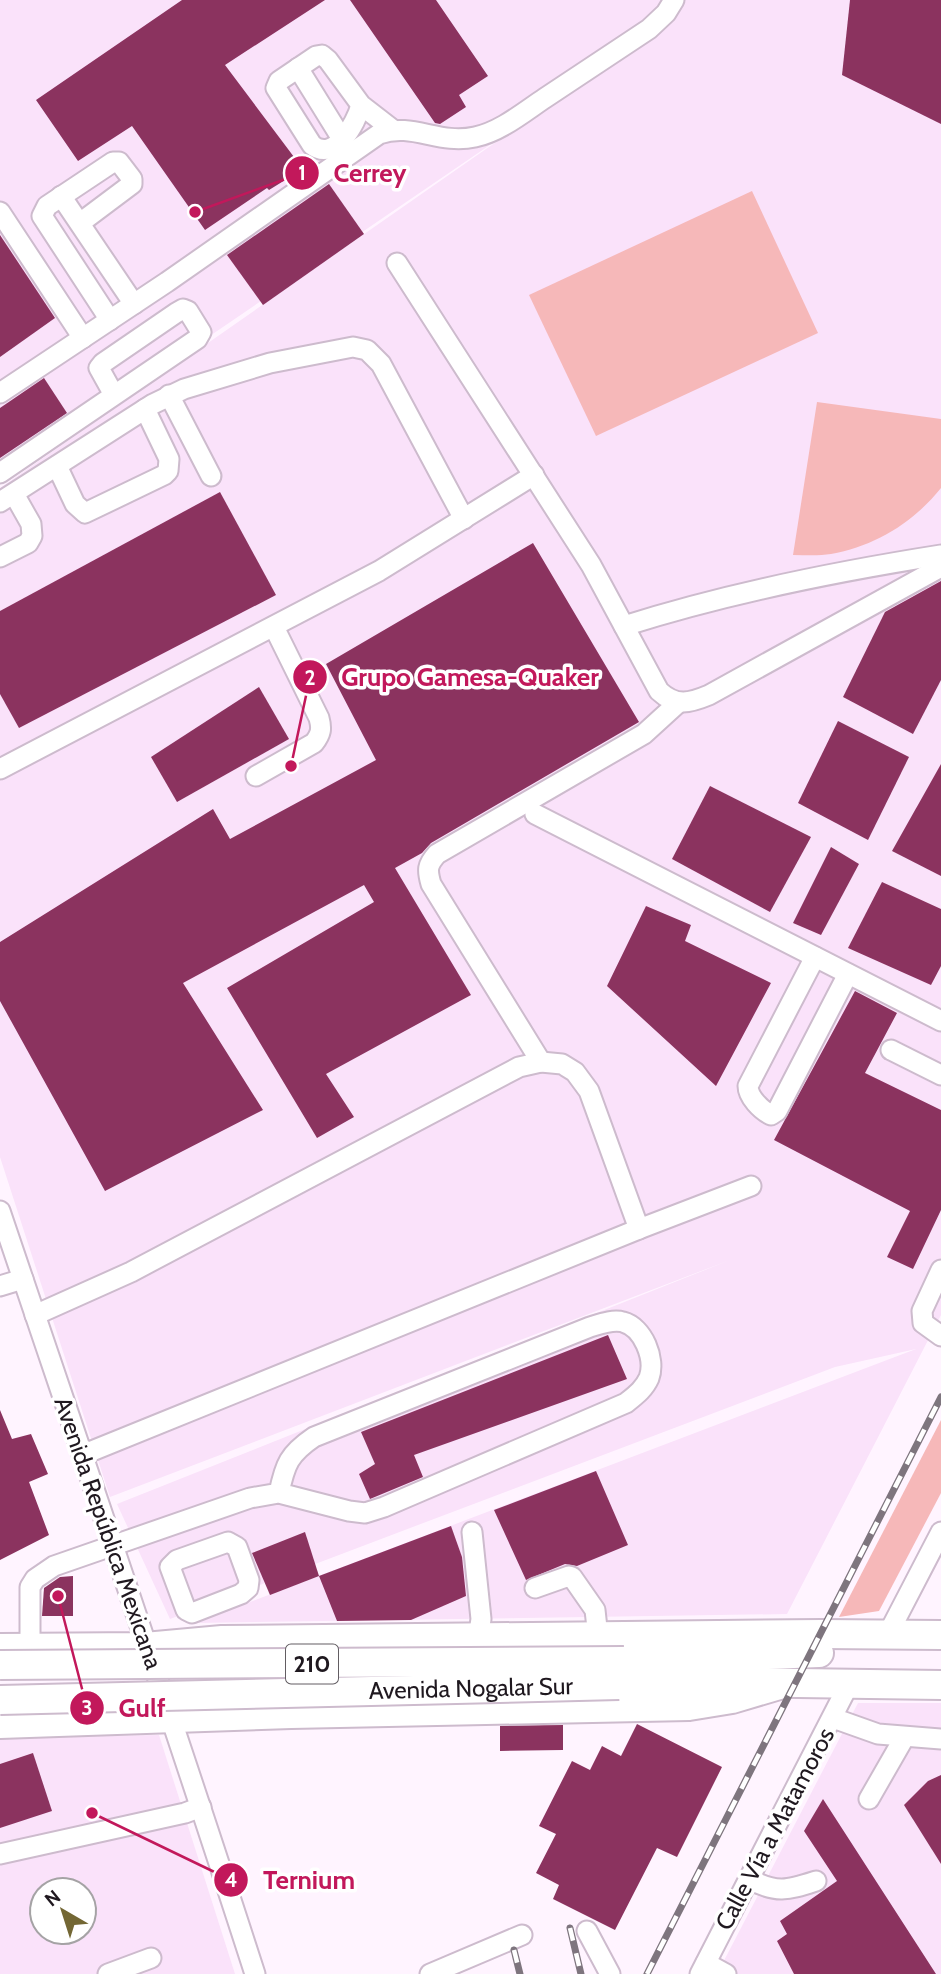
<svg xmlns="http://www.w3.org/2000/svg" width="941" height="1974" viewBox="0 0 941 1974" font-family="Cabin,sans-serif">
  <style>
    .built { fill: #fae2fa; fill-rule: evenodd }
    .green { fill: #f6b8b9 }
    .building { fill: #8b335f }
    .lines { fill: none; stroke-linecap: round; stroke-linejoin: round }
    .minor-casing { stroke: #cdbbcd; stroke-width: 23 }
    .highway-casing { stroke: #cdbbcd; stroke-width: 32 }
    .minor { stroke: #fff; stroke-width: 19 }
    .highway { stroke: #fff; stroke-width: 28 }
    .rail-casing { stroke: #7e757e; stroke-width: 7 }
    .rail { stroke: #fff; stroke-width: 4.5; stroke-dasharray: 13; stroke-linecap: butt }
    .highway-bridge-casing { stroke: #cdbbcd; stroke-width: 32; stroke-linecap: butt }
    .highway-bridge { stroke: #fff; stroke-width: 28 }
    .labels { text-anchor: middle; stroke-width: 7; stroke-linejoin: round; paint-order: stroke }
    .shield { fill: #fff; stroke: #625d62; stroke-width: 2 }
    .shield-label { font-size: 23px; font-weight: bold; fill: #1f181f }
    .street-label { font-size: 24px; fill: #1f181f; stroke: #fff }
    .leader { fill: none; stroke: #c2185b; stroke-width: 2.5 }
    .callout-dot { fill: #c2185b; stroke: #fff; stroke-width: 2.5 }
    .mark-label { font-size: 21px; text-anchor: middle; font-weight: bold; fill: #fff }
    .callout-label { font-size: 26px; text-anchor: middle; font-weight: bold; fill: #c2185b; stroke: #fff; stroke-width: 7; stroke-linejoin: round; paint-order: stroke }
  </style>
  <rect width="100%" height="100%" fill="#fff4ff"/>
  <g class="built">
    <polygon points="0,0 941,0 941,1315 787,1614 195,1623 916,1349 835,1367 170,1619 117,1504 730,1260 110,1497 0,1157 0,488 575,87 0,479"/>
    <polygon points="858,1703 941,1703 941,1974 717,1974"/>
    <path d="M159 1735 235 1974H0V1737ZM42 1890H84V1932H42Z"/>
  </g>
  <g class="green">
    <polygon points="752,191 818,333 596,436 529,295"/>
    <path d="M817 402 941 419V488C913 523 875 546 831 554 819 556 805 555 793 555Z"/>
    <polygon points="941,1420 941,1493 879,1611 839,1617"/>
  </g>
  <g class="building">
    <polygon points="182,0 325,0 225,65 303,169 269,190 267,188 205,230 132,126 78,161 36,100"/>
    <polygon points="350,0 436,0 488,76 459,95 466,107 440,124 435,123"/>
    <polygon points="850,0 941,0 941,124 842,75"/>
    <polygon points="329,184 364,234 263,305 227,255"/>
    <polygon points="0,235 55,318 0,357"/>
    <polygon points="44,378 67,413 0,458 0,408"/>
    <polygon points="220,492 276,595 19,728 0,694 0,611"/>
    <polygon points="533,543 639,722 431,843 422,853 395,868 471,995 326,1074 354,1117 317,1138 227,988 374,902 364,885 183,983 263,1110 105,1191 0,1001 0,942 213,809 230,839 376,760 326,664"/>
    <polygon points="941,581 941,680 913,734 843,697 885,612"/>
    <polygon points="259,687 289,739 177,802 151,757"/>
    <polygon points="838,721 909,757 868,840 798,803"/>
    <polygon points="941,764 941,876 892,851"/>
    <polygon points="710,786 811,837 770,912 672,859"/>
    <polygon points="831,847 859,864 821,935 793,923"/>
    <polygon points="882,882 941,909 941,966 931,985 848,948"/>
    <polygon points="646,906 691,925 685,941 771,983 716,1086 607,986"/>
    <polygon points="855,991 897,1013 865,1073 941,1110 941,1210 913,1269 887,1257 910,1211 774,1140"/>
    <polygon points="608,1335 627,1379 414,1455 423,1477 370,1499 359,1474 375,1464 361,1432"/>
    <polygon points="0,1410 12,1439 31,1434 48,1474 29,1482 49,1535 0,1560"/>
    <polygon points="596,1471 628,1545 577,1566 565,1564 526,1580 494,1510"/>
    <polygon points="451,1526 462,1557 466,1596 411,1620 337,1621 319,1576"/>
    <polygon points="305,1532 319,1576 270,1595 252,1553"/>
    <polygon points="73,1576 73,1616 42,1616 44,1588 60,1577"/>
    <polygon points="637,1724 722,1767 677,1857 657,1848 615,1930 553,1899 559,1885 536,1873 556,1834 539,1826 572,1761 590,1770 602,1746 621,1756"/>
    <polygon points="563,1725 563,1750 500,1751 500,1726"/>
    <polygon points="33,1753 52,1811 0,1828 0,1764"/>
    <polygon points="941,1775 941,1864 904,1805 928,1781"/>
    <polygon points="823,1799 936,1974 794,1974 777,1941 787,1934 780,1921 837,1881 804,1831"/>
  </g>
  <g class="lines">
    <defs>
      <g id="minor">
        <polyline points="298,68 342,139"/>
        <path d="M361 105C356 123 335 163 312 145L276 88 279 81 316 56 322 55 328 60 361 105 392 129"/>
        <polyline points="61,196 134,304"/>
        <polyline points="0,212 83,338"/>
        <polyline points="80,223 132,184 132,179 119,162 113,162 47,206 42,216 110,320"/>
        <path d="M397 263 591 565 659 691C676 707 690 703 709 695L941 567"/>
        <path d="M0 393 167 282 379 134C413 122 438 145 475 137 500 132 524 112 545 98 580 75 614 52 649 29L666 13 674 0"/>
        <polyline points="169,395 211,476"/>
        <polyline points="57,466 75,504 85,513 164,475 168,471 169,459 145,409"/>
        <polyline points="0,473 197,339 201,332 188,311 183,309 176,313 103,363 99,368 114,395"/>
        <polyline points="0,502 153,404 184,389 270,363 353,347 367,350 381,364 464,519"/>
        <polyline points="0,557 28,543 32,536 31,524 14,494"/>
        <path d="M624 626C728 593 833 572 941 555"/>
        <polyline points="0,769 379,571 534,475"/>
        <path d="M256 776 314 743C321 734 322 729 319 718L274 627"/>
        <polyline points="535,814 941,1021"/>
        <path d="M815 957 748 1086C748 1097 761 1110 771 1115L777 1111 848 974"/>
        <polyline points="891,1050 941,1075"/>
        <path d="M541 1062 431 884C427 870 427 865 437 854L644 734 678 703"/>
        <path d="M0 1211C86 1466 173 1719 255 1974"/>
        <polyline points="941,1270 922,1311 923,1323 941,1336"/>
        <polyline points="0,1286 23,1279"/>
        <polyline points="35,1315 131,1272 519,1067 541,1062 562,1064 575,1072 589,1091 639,1229 751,1186"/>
        <polyline points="82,1455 639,1229"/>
        <polyline points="472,1532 481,1619 478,1639"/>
        <polygon points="228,1542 237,1547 249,1580 248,1588 241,1594 192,1613 186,1610 170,1567 177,1560"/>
        <polyline points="535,1588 569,1576 572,1577 595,1610 598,1637"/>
        <polyline points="888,1634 941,1532"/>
        <path d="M30 1648V1587L35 1579 54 1566 250 1498 279 1493 349 1511 365 1513 384 1507 626 1403C636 1395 644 1389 649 1378 656 1359 643 1327 623 1322 613 1319 600 1324 590 1327L314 1437C289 1454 285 1464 279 1493"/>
        <polyline points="833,1718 878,1734 941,1739"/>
        <polyline points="869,1799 904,1738"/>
        <polyline points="0,1854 185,1813 201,1807"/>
        <path d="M749 1879C777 1894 788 1890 816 1881"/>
        <polyline points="587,1931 610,1974"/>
        <polyline points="706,1963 726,1974"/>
        <polyline points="108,1974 151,1958"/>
        <polyline points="430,1974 522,1935"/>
        <polyline points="700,1974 849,1684"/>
      </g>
      <g id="highway">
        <polyline points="0,1648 145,1647 222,1640 822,1634 941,1635"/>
        <polyline points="624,1661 819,1653"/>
        <polyline points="619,1685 717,1682 941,1685"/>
        <polyline points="0,1724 291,1714 689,1706 732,1699 786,1683"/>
      </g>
    </defs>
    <use href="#minor" class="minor-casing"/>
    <use href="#highway" class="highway-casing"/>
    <use href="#minor" class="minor"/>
    <use href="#highway" class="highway"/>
    <defs>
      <g id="rail">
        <polyline points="570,1928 581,1974"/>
        <polyline points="514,1950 520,1974"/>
        <polyline points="647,1974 941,1397"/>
      </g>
    </defs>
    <use href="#rail" class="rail-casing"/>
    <use href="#rail" class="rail"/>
    <defs>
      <g id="highway-bridge">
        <polyline points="0,1665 624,1661"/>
        <path id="s1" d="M0 1700 619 1685"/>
      </g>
    </defs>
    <use href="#highway-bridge" class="highway-bridge-casing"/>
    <use href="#highway-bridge" class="highway-bridge"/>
  </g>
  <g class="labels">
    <rect class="shield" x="286" y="1644.5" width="52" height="39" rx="5"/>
    <g class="shield-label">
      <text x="312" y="1672">210</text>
    </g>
    <g class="street-label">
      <text transform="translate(108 1533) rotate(71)" y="8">Avenida República Mexicana</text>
      <text dy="8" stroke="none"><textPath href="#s1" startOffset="471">Avenida Nogalar Sur</textPath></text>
      <text transform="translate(775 1829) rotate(-62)" y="8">Calle Vía a Matamoros</text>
    </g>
  </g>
  <path class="leader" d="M195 212L302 173M291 766L310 677M58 1596L87 1708M92 1813L231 1880"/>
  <g class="callout-dot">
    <circle cx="195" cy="212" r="7"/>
    <circle cx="291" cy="766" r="7"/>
    <circle cx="58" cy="1596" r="7"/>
    <circle cx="92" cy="1813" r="7"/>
    <circle cx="302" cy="173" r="18"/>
    <circle cx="310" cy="677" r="18"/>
    <circle cx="87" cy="1708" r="18"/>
    <circle cx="231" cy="1880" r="18"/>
  </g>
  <g class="mark-label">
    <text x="302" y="180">1</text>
    <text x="310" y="685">2</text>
    <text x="87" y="1715">3</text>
    <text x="231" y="1887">4</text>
  </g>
  <g class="callout-label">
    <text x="370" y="182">Cerrey</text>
    <text x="470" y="686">Grupo Gamesa-Quaker</text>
    <text x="142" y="1717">Gulf</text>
    <text x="309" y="1889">Ternium</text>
  </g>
  <g transform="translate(63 1911) rotate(321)"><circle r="33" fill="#ffffff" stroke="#a5a3a5" stroke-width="2"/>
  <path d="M0-5L12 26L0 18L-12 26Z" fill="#736734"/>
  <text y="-10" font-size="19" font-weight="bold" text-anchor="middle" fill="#1f181f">N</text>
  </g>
</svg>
